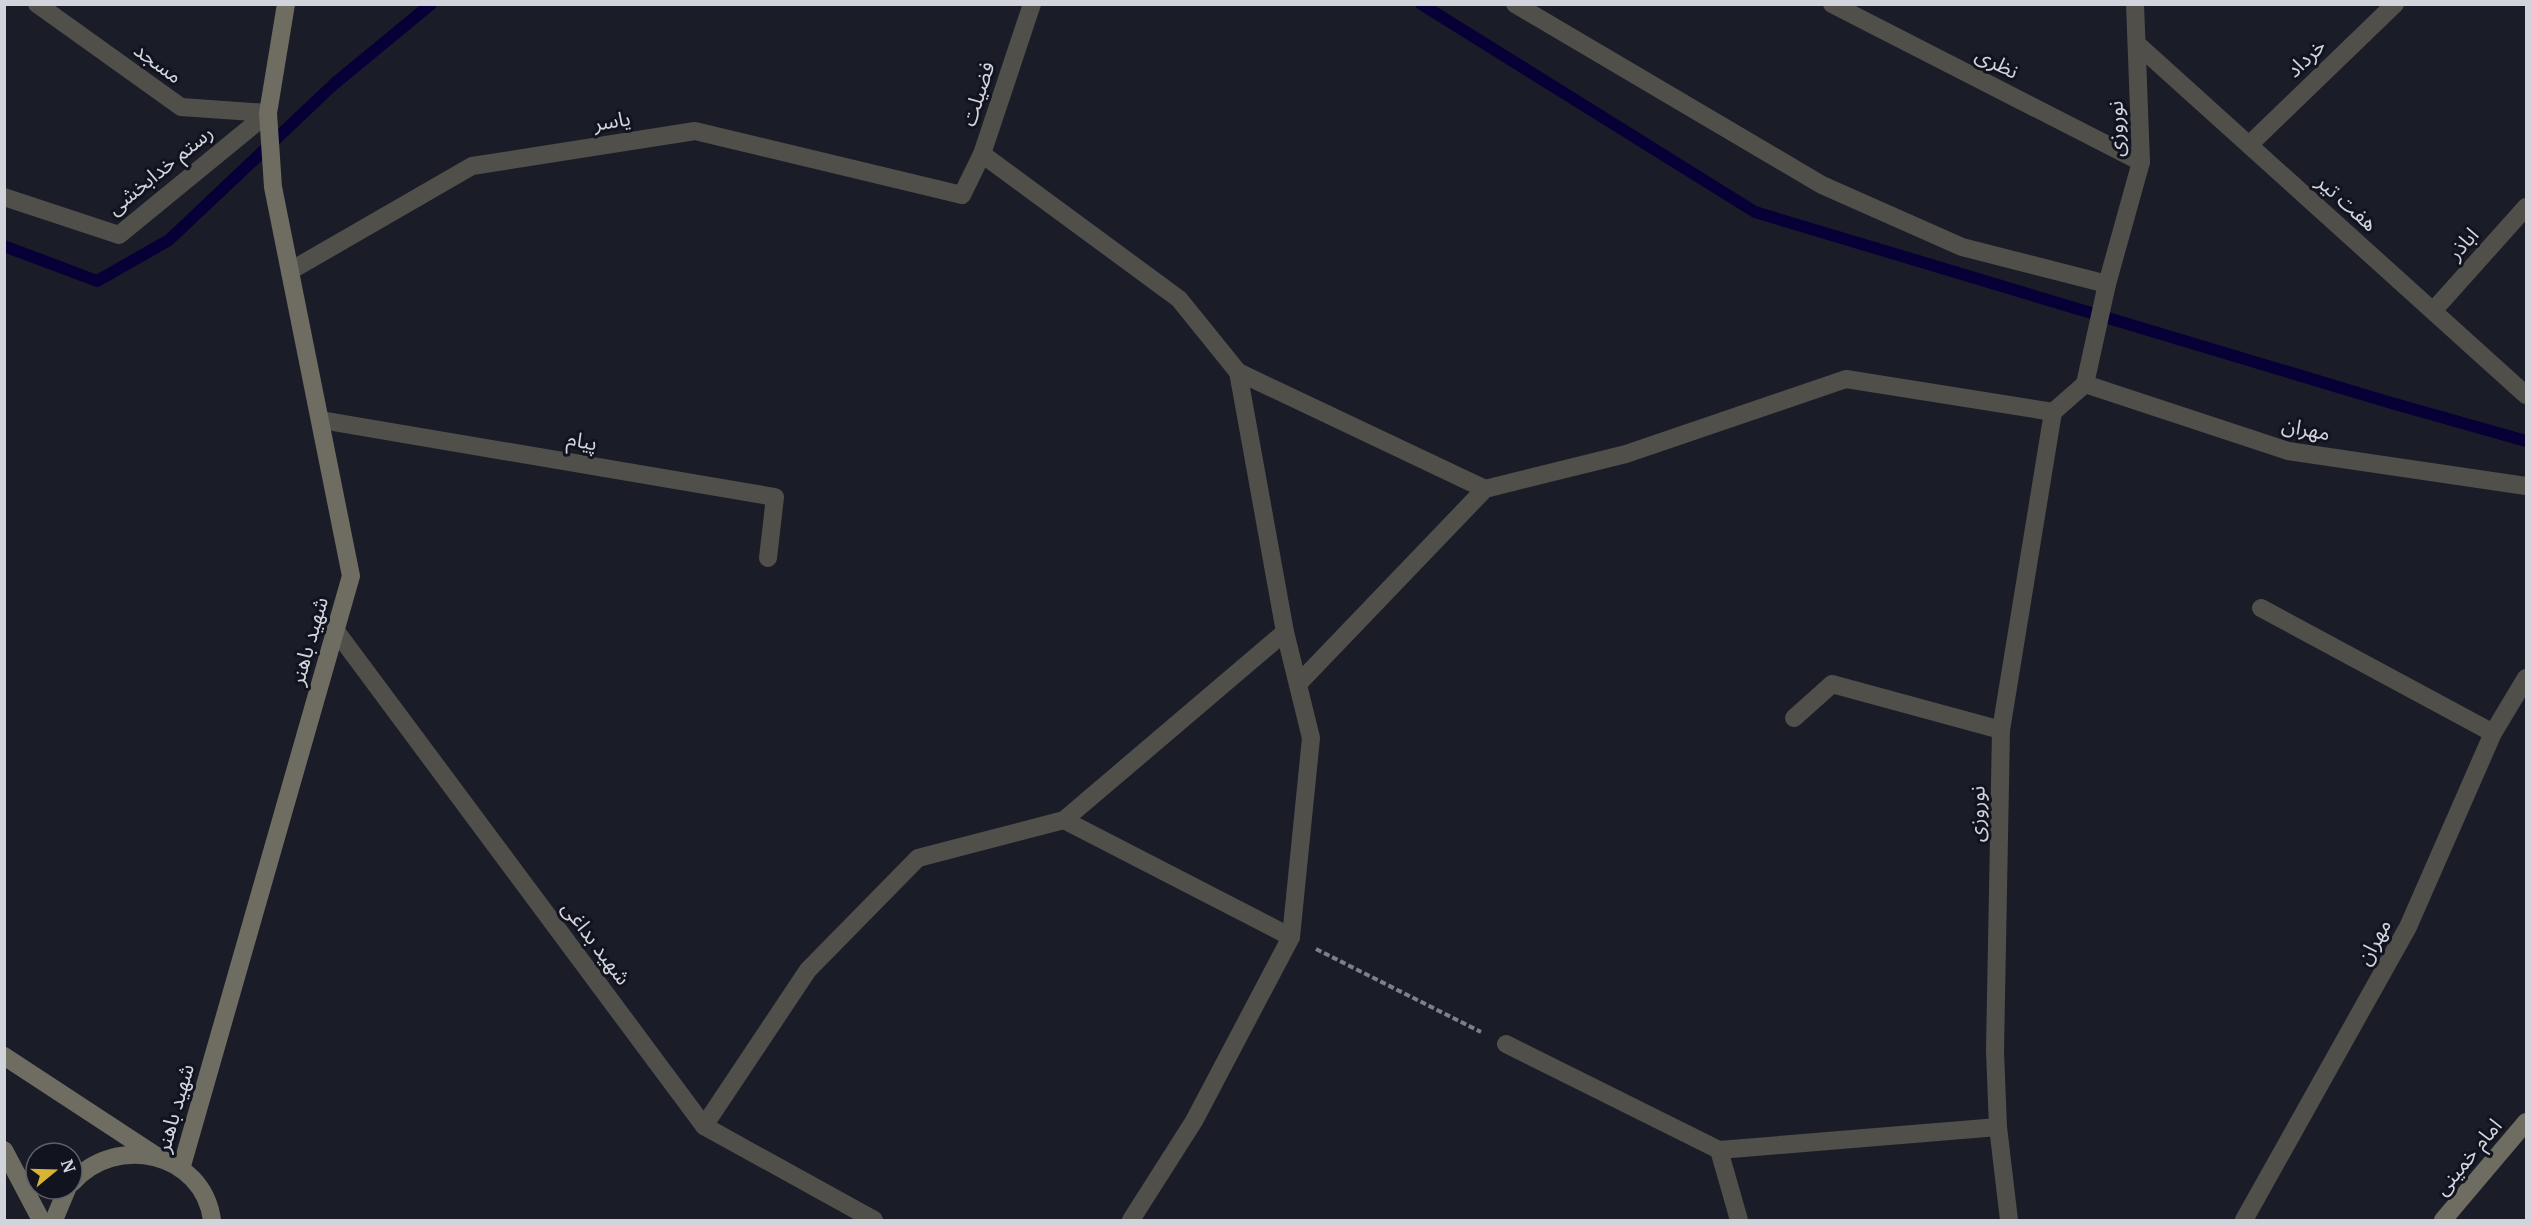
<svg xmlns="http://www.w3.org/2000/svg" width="2531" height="1225" viewBox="0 0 2531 1225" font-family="Merriweather,'Noto Sans Arabic',serif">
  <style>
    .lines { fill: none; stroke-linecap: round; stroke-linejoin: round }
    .stream { stroke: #060037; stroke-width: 12 }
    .path { stroke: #7d7f89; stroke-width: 4; stroke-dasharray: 6 3; stroke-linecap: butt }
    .street { stroke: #514f4a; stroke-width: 18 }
    .secondary { stroke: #6f6c62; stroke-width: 18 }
    .labels { text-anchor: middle; stroke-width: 6; stroke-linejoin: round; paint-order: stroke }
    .street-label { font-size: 21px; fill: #d2d4dc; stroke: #11141e }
  </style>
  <rect width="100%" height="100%" fill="#1a1d28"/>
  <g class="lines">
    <g class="stream">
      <polyline points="1421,4 1755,212 2388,402 2526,441"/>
      <polyline points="4,246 97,281 169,240 334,84 431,4"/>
    </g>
    <polyline class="path" points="1316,949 1481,1032"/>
    <g class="street">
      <polyline points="37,4 181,107 268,113"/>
      <polyline points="1515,4 1822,185 1962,247 2107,284"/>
      <polyline points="1832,4 2141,162"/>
      <polyline points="2137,44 2526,395"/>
      <polyline points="2249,145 2395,4"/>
      <polyline points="982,154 1179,299 1238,372 1285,632 1311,738 1291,937 1194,1121 1131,1220"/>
      <polyline points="4,197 119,235 268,113"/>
      <polyline points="290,271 472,166 695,131 962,195 982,154 1032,4"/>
      <polyline points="2433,311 2526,207"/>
      <polyline points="1238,372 1485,489"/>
      <polyline points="2085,384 2288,451 2526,486"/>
      <polyline points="2053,412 2085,384 2107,284 2141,162 2135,4"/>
      <polyline points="321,420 775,497 768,558"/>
      <polyline points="2261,608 2493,733"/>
      <polyline points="336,631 704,1126 874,1220"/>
      <polyline points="1298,684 1485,489 1626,454 1846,379 2053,412"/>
      <polyline points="1794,718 1832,684 2001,730"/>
      <polyline points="1064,820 1291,937"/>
      <polyline points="1506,1044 1719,1150 1998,1127"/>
      <polyline points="704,1126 808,970 918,858 1064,820 1285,632"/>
      <polyline points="1719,1150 1739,1220"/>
      <polyline points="2009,1220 1998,1127 1995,1051 2001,730 2053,412"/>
      <polyline points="2244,1220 2408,927 2493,733 2526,678"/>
    </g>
    <g class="secondary">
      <polyline points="4,1056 158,1157"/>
      <polyline points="4,1150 41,1220"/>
      <polyline points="181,1169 351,576 273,187 268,113 286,4"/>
      <path d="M72 1183C115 1133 203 1152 212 1220"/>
      <polyline points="54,1220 67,1189"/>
      <polyline points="2443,1220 2526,1122"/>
    </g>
  </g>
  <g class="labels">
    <g class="street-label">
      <text transform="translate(2306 58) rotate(-44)" y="7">خرداد</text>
      <text transform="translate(158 63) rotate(36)" y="7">مسجد</text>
      <text transform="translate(1997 63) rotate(27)" y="7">نظری</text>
      <text transform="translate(978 94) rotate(-72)" y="7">فضیلت</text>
      <text transform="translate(612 121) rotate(-9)" y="7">یاسر</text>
      <text transform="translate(2116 129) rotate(-91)" y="7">نوروزی</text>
      <text transform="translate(160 170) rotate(-39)" y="7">رستم خدابخشی</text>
      <text transform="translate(2347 203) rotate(42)" y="7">هفت تیر</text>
      <text transform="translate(2463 244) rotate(-48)" y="7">اباذر</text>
      <text transform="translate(2306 429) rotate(11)" y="7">مهران</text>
      <text transform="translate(582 441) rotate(10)" y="7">پیام</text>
      <text transform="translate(309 641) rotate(-74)" y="7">شهید باهنر</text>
      <text transform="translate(1977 814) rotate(-89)" y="7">نوروزی</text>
      <text transform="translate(2374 942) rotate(-61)" y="7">مهران</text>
      <text transform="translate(596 943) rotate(53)" y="7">شهید بداغی</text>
      <text transform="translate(175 1108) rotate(-74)" y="7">شهید باهنر</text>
      <text transform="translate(2468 1157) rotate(-50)" y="7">امام خمینی</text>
    </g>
  </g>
  <rect width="2531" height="1225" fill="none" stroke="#d2d4dc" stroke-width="12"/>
  <g transform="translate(54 1171) rotate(71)"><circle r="28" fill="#11141e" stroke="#5e616a" stroke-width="1.5"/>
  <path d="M0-4.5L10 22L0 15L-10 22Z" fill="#d8b434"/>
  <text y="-9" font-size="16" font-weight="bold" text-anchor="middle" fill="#d2d4dc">N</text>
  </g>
</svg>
